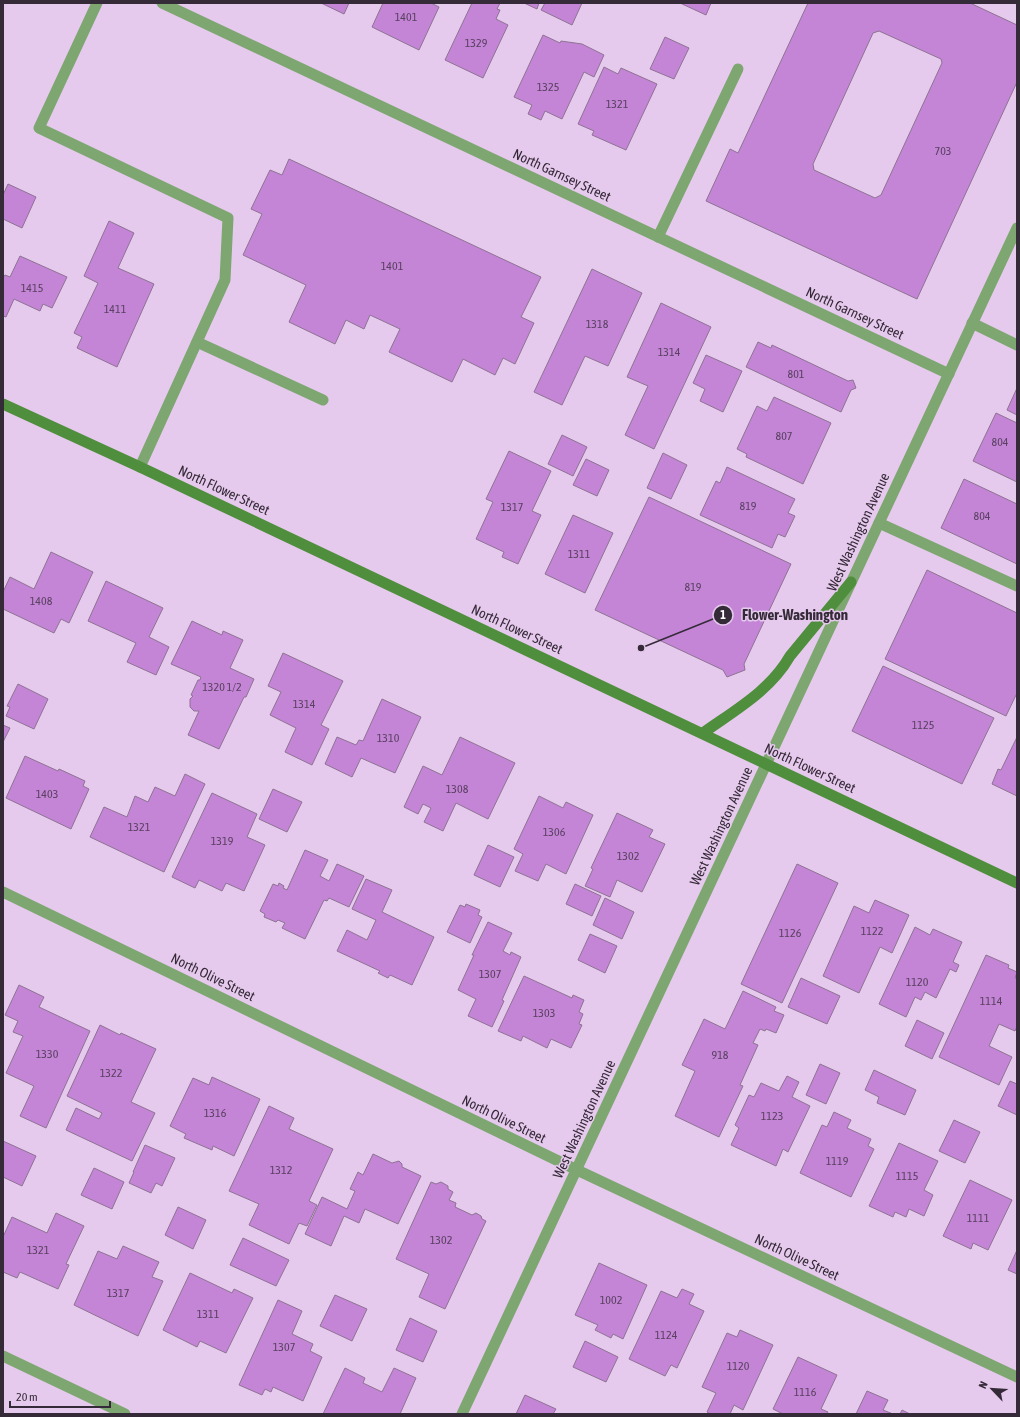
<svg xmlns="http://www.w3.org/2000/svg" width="1020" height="1417" viewBox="0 0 1020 1417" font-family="'Asap Condensed',sans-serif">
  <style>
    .building { fill: #c585d7; stroke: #8d7393; fill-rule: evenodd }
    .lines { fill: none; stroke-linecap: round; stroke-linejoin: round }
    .service { stroke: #7da671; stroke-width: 11 }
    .minor { stroke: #7da671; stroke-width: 11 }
    .tertiary { stroke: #7da671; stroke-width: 11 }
    .secondary { stroke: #4f8e3c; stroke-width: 11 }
    .labels { text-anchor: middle; stroke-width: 3; stroke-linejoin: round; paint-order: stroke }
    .number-label { font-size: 12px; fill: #594160 }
    .street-label { font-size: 14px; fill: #352a38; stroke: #e6caed }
    .leader { fill: none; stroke: #352a38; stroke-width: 1.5 }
    .callout-dot { fill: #352a38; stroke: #e6caed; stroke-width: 1.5 }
    .mark-label { font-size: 12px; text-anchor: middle; font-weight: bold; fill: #fff }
    .callout-label { font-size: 15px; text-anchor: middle; font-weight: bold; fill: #352a38; stroke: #e6caed; stroke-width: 3; stroke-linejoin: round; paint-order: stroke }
  </style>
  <rect width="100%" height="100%" fill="#e6caed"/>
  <g class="building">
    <polygon points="321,3 349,3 344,14"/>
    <polygon points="383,3 431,3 439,7 419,50 372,27"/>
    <polygon points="472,3 500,3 497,9 500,10 496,19 508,25 483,78 445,60"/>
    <polygon points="524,3 539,3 537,9"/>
    <polygon points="545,3 582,3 572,25 541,10"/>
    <polygon points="680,3 711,3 706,15"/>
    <path d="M808 3H970L1017 25V82L917 299 706 201 730 149 738 153ZM879 31 941 59 942 63 881 195 875 198 814 170 813 164 873 33Z"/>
    <polygon points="543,35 560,43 561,41 582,44 604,55 594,77 584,72 562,119 545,111 541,120 528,114 532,105 514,97"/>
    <polygon points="665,37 689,48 674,79 650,69"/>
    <polygon points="604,67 618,74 621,68 657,84 626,150 592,135 594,131 578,124"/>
    <polygon points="289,159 541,277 521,317 534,323 515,364 503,358 495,375 463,359 452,382 389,352 400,329 370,315 364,329 346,320 335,344 289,322 306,285 243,255 262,214 251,209 270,170 282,175"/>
    <polygon points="8,184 36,197 22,228 3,219 3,195"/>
    <polygon points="109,221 134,233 118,268 154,284 117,367 77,348 82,337 74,333 98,283 84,276"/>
    <polygon points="20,256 67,277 52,308 43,304 40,311 14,299 6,317 3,316 3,278 5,275 10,277"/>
    <polygon points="592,269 642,293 608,366 585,356 562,405 534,392"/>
    <polygon points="661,303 711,327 654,449 625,435 648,386 627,377"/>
    <polygon points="758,342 771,348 772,345 848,381 853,380 856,388 851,390 841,412 746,367"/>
    <polygon points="706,355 742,371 723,412 700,401 705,389 693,383"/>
    <polygon points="1017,388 1017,415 1007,410"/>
    <polygon points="774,397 831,423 803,484 746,457 747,454 737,449 757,406 767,411"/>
    <polygon points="996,413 1017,423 1017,482 973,461"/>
    <polygon points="562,435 587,447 573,476 548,464"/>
    <polygon points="509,451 551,471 532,511 541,515 518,564 502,557 504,552 476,539 493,502 486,499"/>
    <polygon points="663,453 687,465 671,499 647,488"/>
    <polygon points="586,459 609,470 597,496 573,485"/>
    <polygon points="727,467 795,499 788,513 795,516 785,537 778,534 772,548 700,515 716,481 720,483"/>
    <polygon points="964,479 1017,504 1017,564 941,528"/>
    <polygon points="649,497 791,564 744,664 745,670 727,677 723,670 595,610"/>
    <polygon points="573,515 613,533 585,593 545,574"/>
    <polygon points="51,552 93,572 69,623 61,619 54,633 3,609 3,592 10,577 34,589"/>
    <polygon points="927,570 1017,613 1017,693 1006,716 885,659"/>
    <polygon points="106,581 163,608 149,637 169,647 156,675 127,662 136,643 88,621"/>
    <polygon points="192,621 222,635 223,631 243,640 230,668 254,679 246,697 244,697 219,749 188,735 199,711 194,711 190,707 190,699 193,696 191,695 198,680 200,680 201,677 171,664"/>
    <polygon points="283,653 343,681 321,725 329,729 312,765 285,752 296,728 270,715 281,692 268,686"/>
    <polygon points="883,666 994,718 962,784 852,731"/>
    <polygon points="18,684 48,699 34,729 6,716 10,707 7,706"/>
    <polygon points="382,699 421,717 395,773 361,758 352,777 325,764 337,737 356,745 359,740 363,741"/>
    <polygon points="3,725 10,728 3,742"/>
    <polygon points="460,737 515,763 488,819 456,803 443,831 424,822 431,808 423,804 418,814 404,807 423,766 442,775"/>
    <polygon points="1017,737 1017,796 992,784 998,769 1001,770"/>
    <polygon points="25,756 58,771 59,769 85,781 83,786 89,789 71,829 6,798"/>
    <polygon points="185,774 205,784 164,872 90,837 104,807 127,817 135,796 148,802 155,787 175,796"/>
    <polygon points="273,789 302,802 287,832 259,819"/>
    <polygon points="212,793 257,814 247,837 265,845 244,891 226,883 222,891 199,880 195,888 172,877"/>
    <polygon points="539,796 563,808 566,802 593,815 566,874 546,864 538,881 515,871 523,854 514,849"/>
    <polygon points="617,813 653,830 649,837 665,844 642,892 617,880 610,897 585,886 593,869 591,868"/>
    <polygon points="488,845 514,857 500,887 474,875"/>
    <polygon points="305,850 328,860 320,876 329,881 337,864 364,876 349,907 329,898 327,901 324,900 305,939 282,928 285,923 278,920 276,922 264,917 265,914 260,911 273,884 278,886 279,883 284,886 283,888 287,890"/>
    <polygon points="797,864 838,883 782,1003 741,984"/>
    <polygon points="366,879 392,890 382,912 434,937 412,985 390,975 388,978 378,973 380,971 337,951 347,930 367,940 376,920 352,909"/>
    <polygon points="575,884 601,896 592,916 566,904"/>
    <polygon points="605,898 634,912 622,939 593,925"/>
    <polygon points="875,900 909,915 892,953 880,947 859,993 823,976 854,906 869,913"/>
    <polygon points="466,904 480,910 478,915 482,917 470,943 447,932 460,905 465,907"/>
    <polygon points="488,922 512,933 503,951 510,955 511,952 521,957 502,1000 504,1001 492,1027 468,1016 476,999 458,990 474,955 472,955"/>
    <polygon points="915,927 930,935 933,929 962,942 953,962 959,965 956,972 950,969 936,998 925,992 921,1000 915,997 906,1017 879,1004"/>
    <polygon points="590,934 617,946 605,973 578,960"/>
    <polygon points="986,955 1009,965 1008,968 1017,972 1015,978 1017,979 1017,1026 1015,1031 999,1024 989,1046 1012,1057 999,1085 939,1057"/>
    <polygon points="524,976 572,998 573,995 584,1000 579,1012 583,1014 579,1024 582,1025 571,1048 551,1039 547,1048 523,1036 521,1041 498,1031"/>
    <polygon points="801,978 840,996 827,1024 788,1007"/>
    <polygon points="19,985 44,997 39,1007 90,1031 46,1128 20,1116 34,1086 6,1073 23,1036 13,1032 18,1021 5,1015"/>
    <polygon points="743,991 776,1007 774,1011 784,1015 776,1033 766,1029 765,1031 760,1029 753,1043 758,1045 740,1085 743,1086 719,1137 675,1116 695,1071 682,1065 704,1019 725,1029"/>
    <polygon points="917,1020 944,1033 932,1059 905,1046"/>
    <polygon points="100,1025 120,1035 121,1033 156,1049 131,1102 155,1113 132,1161 66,1130 76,1108 99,1119 102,1113 67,1096"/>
    <polygon points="820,1064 840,1073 826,1104 806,1095"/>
    <polygon points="874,1070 916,1090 905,1115 877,1103 879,1097 865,1090"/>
    <polygon points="787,1076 799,1082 792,1097 810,1106 788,1152 783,1149 776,1166 731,1145 739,1128 735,1125 749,1095 754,1097 761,1083 779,1091"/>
    <polygon points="212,1077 260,1099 234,1156 213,1146 212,1150 184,1138 186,1134 170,1126 193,1078 209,1085"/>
    <polygon points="1010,1081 1017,1084 1017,1115 998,1106"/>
    <polygon points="269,1106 294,1118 289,1129 333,1149 309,1201 317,1205 307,1226 299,1223 289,1244 249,1225 259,1204 229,1191"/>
    <polygon points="834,1112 851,1120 847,1128 871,1139 868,1146 874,1149 851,1197 800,1173 822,1125 827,1127"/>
    <polygon points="954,1120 980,1132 965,1163 939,1151"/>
    <polygon points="3,1141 36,1156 22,1186 3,1177"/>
    <polygon points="899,1143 938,1161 924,1190 933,1195 924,1216 909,1209 906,1217 895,1212 893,1217 869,1206"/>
    <polygon points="145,1145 175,1158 162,1186 156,1183 151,1193 129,1183 134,1172 133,1172"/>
    <polygon points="373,1154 392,1163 399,1161 402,1164 402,1167 421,1176 398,1224 365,1209 359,1223 344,1216 331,1246 305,1234 322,1197 347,1209 355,1191 350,1189 358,1172 363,1175"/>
    <polygon points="94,1168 124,1182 112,1209 81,1195"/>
    <polygon points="970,1180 1012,1200 988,1250 973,1243 971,1249 943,1236"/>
    <polygon points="431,1182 436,1184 441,1182 448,1186 448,1189 453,1192 449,1200 456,1203 455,1207 472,1215 476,1213 481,1216 482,1219 486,1221 445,1309 419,1297 429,1274 396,1259"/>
    <polygon points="178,1207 206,1220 193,1249 165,1235"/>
    <polygon points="56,1213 84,1226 66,1264 69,1265 58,1289 20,1272 17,1278 3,1272 3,1237 12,1217 47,1233"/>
    <polygon points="243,1238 289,1260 276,1286 230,1265"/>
    <polygon points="123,1246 159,1262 152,1277 163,1281 138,1336 74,1305 98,1251 117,1259"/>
    <polygon points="1017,1250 1017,1274 1008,1270"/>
    <polygon points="599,1263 647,1285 623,1339 613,1334 611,1338 595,1330 598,1325 575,1315"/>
    <polygon points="190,1273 232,1293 234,1289 253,1298 226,1353 200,1341 197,1347 163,1330"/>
    <polygon points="682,1289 694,1294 689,1304 704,1311 677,1368 671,1365 665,1376 629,1359 661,1291 677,1298"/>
    <polygon points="335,1295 367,1309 352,1341 320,1326"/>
    <polygon points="278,1300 302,1311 292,1334 313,1344 310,1351 322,1357 303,1401 273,1387 271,1392 265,1389 262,1395 239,1385"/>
    <polygon points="410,1318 437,1331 423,1362 396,1350"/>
    <polygon points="740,1330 773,1345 743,1410 734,1405 730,1414 711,1414 707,1412 716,1393 702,1387 727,1333 737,1337"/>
    <polygon points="585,1341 618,1357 606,1382 573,1367"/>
    <polygon points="798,1357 837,1375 821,1409 828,1412 827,1414 783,1414 773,1409"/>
    <polygon points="345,1368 365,1378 363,1383 382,1392 394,1368 416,1378 400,1414 323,1414"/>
    <polygon points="867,1391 888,1400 883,1410 893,1414 856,1414"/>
    <polygon points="525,1395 556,1409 553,1414 516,1414"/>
    <polygon points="902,1410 910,1414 900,1414"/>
  </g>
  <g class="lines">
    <g class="service">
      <polyline points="97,3 39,128 228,218 225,280 140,467"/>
      <polyline points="658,237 738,69"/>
      <polyline points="972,323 1017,345"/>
      <polyline points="197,342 323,400"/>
      <polyline points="879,523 1017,586"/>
    </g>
    <g class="minor">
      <polyline points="162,3 949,374"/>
      <polyline points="3,892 577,1170 1017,1377"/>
      <polyline points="3,1356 125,1414"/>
    </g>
    <polyline class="tertiary" points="462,1414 1017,228"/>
    <g class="secondary">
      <polyline points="3,404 140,467 1017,883"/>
      <path d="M703 733C735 710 770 691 790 656L851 582"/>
    </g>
  </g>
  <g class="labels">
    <g class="number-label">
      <text x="406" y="21">1401</text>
      <text x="476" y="47">1329</text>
      <text x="548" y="91">1325</text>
      <text x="617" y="108">1321</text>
      <text x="943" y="155">703</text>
      <text x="392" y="270">1401</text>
      <text x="32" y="292">1415</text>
      <text x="115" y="313">1411</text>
      <text x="597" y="328">1318</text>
      <text x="669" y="356">1314</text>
      <text x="796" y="378">801</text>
      <text x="784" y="440">807</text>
      <text x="1000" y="446">804</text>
      <text x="748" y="510">819</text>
      <text x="512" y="511">1317</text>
      <text x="982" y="520">804</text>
      <text x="579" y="558">1311</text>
      <text x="693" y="591">819</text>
      <text x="41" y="605">1408</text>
      <text x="222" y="691">1320 1/2</text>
      <text x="304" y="708">1314</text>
      <text x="923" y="729">1125</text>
      <text x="388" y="742">1310</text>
      <text x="457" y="793">1308</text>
      <text x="47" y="798">1403</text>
      <text x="139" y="831">1321</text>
      <text x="554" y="836">1306</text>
      <text x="222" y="845">1319</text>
      <text x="628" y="860">1302</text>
      <text x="872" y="935">1122</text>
      <text x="790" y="937">1126</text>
      <text x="490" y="978">1307</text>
      <text x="917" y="986">1120</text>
      <text x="991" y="1005">1114</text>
      <text x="544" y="1017">1303</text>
      <text x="47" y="1058">1330</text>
      <text x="720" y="1059">918</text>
      <text x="111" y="1077">1322</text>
      <text x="215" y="1117">1316</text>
      <text x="772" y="1120">1123</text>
      <text x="837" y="1165">1119</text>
      <text x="281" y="1174">1312</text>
      <text x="907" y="1180">1115</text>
      <text x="978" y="1222">1111</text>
      <text x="441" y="1244">1302</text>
      <text x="38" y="1254">1321</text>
      <text x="118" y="1297">1317</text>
      <text x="611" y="1304">1002</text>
      <text x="208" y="1318">1311</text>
      <text x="666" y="1339">1124</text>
      <text x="284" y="1351">1307</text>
      <text x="738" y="1370">1120</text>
      <text x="805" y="1396">1116</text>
    </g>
    <g class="street-label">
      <text transform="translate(562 175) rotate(25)" y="5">North Garnsey Street</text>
      <text transform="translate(855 313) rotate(25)" y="5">North Garnsey Street</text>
      <text transform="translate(224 490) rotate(25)" y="5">North Flower Street</text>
      <text transform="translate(858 532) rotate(-65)" y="5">West Washington Avenue</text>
      <text transform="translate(517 629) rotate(25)" y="5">North Flower Street</text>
      <text transform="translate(810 768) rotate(25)" y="5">North Flower Street</text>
      <text transform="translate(721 826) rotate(-65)" y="5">West Washington Avenue</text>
      <text transform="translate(213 977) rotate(26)" y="5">North Olive Street</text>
      <text transform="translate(504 1119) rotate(26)" y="5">North Olive Street</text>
      <text transform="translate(584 1119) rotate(-65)" y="5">West Washington Avenue</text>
      <text transform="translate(797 1257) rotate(25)" y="5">North Olive Street</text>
    </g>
  </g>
  <path class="leader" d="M641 648L723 615"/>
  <g class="callout-dot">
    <circle cx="641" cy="648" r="4"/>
    <circle cx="723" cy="615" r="10"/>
  </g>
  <g class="mark-label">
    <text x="723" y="619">1</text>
  </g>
  <g class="callout-label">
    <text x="795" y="620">Flower-Washington</text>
  </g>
  <rect width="1020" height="1417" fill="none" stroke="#352a38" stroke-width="8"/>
  <g transform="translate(992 1389) rotate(295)" stroke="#e6caed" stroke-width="3" paint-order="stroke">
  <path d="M0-3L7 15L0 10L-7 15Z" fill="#352a38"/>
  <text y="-6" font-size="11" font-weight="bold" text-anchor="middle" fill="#352a38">N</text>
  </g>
  <path d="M10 1401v6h100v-6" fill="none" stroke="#352a38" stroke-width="2"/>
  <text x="16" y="1401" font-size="12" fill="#352a38" stroke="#e6caed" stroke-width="3" paint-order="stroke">20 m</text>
</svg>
